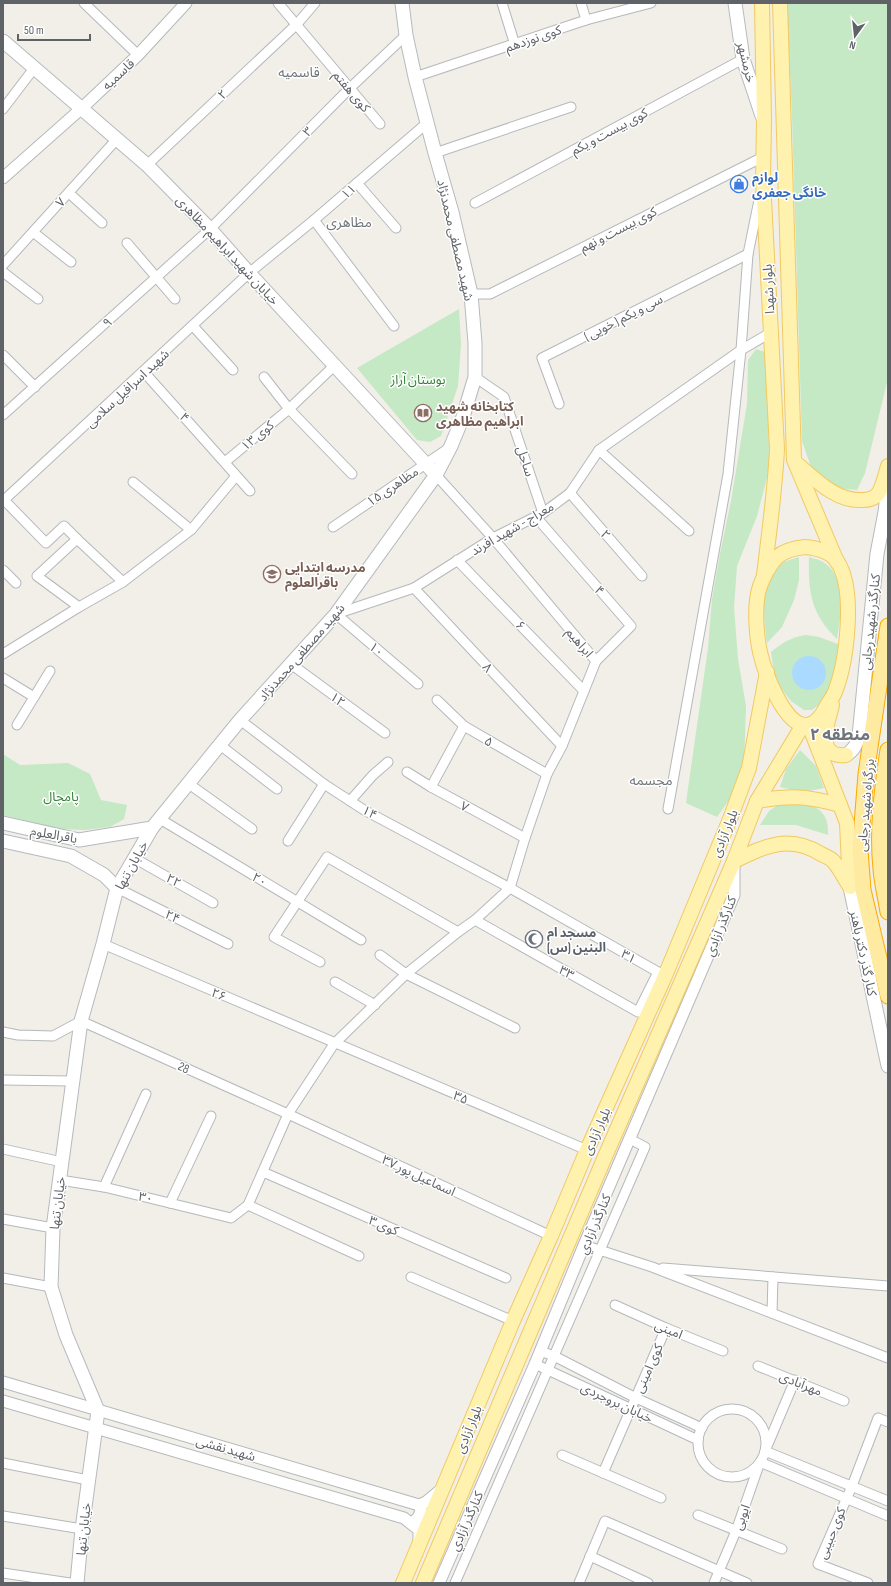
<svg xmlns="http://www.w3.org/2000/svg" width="891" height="1586" viewBox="0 0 891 1586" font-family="'Sofia Sans Condensed','Noto Sans Arabic',sans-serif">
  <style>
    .green { fill: #c5e8c5 }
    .water { fill: #aadaff }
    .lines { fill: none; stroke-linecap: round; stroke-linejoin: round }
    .minor-casing { stroke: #b5b8bc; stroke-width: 11 }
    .tertiary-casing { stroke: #b5b8bc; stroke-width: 13 }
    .secondary-casing { stroke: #b6babf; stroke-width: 15 }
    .primary-casing { stroke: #f2c960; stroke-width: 16 }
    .trunk-casing { stroke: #f9ab00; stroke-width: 17 }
    .minor { stroke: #fff; stroke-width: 9 }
    .tertiary { stroke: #fff; stroke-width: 11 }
    .secondary { stroke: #fff; stroke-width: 13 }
    .primary { stroke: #fff2af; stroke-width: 14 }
    .trunk { stroke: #feeaa1; stroke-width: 15 }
    .labels { text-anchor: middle; stroke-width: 3; stroke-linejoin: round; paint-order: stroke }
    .street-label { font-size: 13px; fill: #5f6368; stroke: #fff }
    .shop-label { font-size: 13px; font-weight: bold; fill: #366cbe; stroke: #fff; text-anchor: start }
    .park-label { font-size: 13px; fill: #348238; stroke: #fff }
    .education-label { font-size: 13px; font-weight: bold; fill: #785e54; stroke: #fff; text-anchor: start }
    .worship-label { font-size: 13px; font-weight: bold; fill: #5b616d; stroke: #fff; text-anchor: start }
    .neighbourhood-label { font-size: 14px; fill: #70757a; stroke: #fff }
    .district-label { font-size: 17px; font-weight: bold; fill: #70757a; stroke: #fff }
  </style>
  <rect width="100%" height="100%" fill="#f1efe8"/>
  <g class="green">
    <polygon points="787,3 888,3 888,378 865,473 857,490 836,488 811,467 802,441 792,116"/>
    <polygon points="459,309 461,344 458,386 441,436 430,442 417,440 357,368"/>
    <polygon points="756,349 768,353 769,470 757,516 737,566 734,607 738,659 746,706 744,765 734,793 717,817 686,803 708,648 712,599 720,554 731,501 747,404 748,360"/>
    <path d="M799 557V580L794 600 782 627 767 643C763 616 759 580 784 562 788 560 794 559 799 557Z"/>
    <path d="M809 557C813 559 818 559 821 561 848 574 841 616 837 639 811 614 808 592 809 557Z"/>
    <path d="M806 635 819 637 838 644 837 664 832 685 825 700 812 710H804L791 701 779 686 774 673 771 652C782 643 791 637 806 635Z"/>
    <polygon points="800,750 816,766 824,788 804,792 780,787 786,769"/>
    <polygon points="3,754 20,765 68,763 90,774 101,800 127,805 124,819 110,827 85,830 59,829 3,815"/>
    <path d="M784 801C798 802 820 803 826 819 828 824 828 830 828 835L796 825H760L769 811Z"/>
  </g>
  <circle class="water" cx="809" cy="673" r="17"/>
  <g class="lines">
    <defs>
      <g id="minor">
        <polyline points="84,3 138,55"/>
        <polyline points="278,3 380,124"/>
        <polyline points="502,3 515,45"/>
        <polyline points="581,3 586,20"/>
        <polyline points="415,77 586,20 651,3"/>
        <polyline points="3,109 35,67"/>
        <polyline points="435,153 571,107"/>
        <polyline points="147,165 297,24 315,3"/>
        <polyline points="357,183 396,228"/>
        <polyline points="69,193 102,223"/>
        <polyline points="475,203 743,59"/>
        <polyline points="314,220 394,326"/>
        <polyline points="33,232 71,262"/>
        <polyline points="127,243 175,299"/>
        <polyline points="3,265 117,139"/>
        <polyline points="3,272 38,299"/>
        <polyline points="471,294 490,294 763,157"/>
        <polyline points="193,326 233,370"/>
        <polyline points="3,355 35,387"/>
        <polyline points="144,372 250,491"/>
        <polyline points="264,377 289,409 352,474"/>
        <polyline points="475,377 504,397 543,513"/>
        <polyline points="559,404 542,358 748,254"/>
        <polyline points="3,415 210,229 350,88 406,35"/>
        <polyline points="599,450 689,531"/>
        <polyline points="225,462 289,409 335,365"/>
        <polyline points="436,475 493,538 596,661"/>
        <polyline points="133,482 191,530"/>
        <polyline points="570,493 642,576"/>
        <polyline points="4,500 46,543 64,526 77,539"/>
        <polyline points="3,501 249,273 314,220 427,123"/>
        <polyline points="333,527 449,448"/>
        <polyline points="457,560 584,691"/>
        <polyline points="3,570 16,583"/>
        <polyline points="414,588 562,746"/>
        <polyline points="79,607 37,576 77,539 123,582"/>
        <polyline points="336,614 414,588 493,538 543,513 570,493 599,450 741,350 770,333"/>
        <polyline points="336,614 418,684"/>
        <polyline points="3,654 79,607 123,582 191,530 236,476"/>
        <polyline points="291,664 385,733"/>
        <polyline points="3,678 34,697"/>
        <polyline points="437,700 464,726 547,774"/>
        <polyline points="240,720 324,784 364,810 510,888 665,976"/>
        <polyline points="17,725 50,671"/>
        <polyline points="220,745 277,789"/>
        <polyline points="407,772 431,787 525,838"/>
        <polyline points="189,784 252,829"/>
        <polyline points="431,787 464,726"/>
        <polyline points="350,801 373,775 388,762"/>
        <polyline points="668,809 728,474 741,350 748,254 760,195"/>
        <polyline points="160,819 361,940"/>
        <polyline points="288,841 324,784"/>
        <polyline points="134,858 213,903"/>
        <polyline points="117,888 228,944"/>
        <polyline points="510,888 525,838 547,774 562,746 596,661 631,626 536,517"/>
        <polyline points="475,920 638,1012 658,972"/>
        <polyline points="103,944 587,1150"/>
        <polyline points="380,955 406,974 515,1028"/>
        <polyline points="320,962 274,937 327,857 458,932"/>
        <polyline points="335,982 375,1005"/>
        <polyline points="3,1032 18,1035 53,1036 81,1021 288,1114 551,1236"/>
        <polyline points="3,1080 72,1081"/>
        <polyline points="3,1149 62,1162"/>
        <polyline points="263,1172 506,1278"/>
        <polyline points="60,1180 104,1187 231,1218 248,1205 288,1114 334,1044 406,974 458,932 475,920 510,888"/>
        <polyline points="104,1187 146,1094"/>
        <polyline points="170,1203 211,1116"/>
        <polyline points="248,1205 359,1256"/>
        <polyline points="3,1219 53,1228"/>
        <polyline points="584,1245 652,1267 888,1358"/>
        <polyline points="663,1268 888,1286"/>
        <polyline points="411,1277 513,1321"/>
        <polyline points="3,1278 51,1287"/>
        <polyline points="615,1305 666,1328 723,1351"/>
        <polyline points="772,1313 773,1277"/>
        <polyline points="540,1351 554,1356 636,1398 702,1428"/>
        <polyline points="535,1364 698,1440"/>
        <polyline points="758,1366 844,1401"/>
        <polyline points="795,1380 765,1451 888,1501"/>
        <circle cx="732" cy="1443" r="34"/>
        <polyline points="562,1455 661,1498"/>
        <polyline points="3,1463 88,1480"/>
        <polyline points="603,1473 666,1328"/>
        <polyline points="698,1515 782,1549"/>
        <polyline points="3,1516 82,1529"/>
        <polyline points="590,1556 648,1583"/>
        <polyline points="3,1573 70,1583"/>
        <polyline points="455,1583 645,1147 630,1139"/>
        <polyline points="579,1583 605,1521 747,1583"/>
        <polyline points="714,1583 736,1531 760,1462 888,1516"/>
        <polyline points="868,1583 818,1564 852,1486 878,1418 888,1422"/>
      </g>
      <g id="tertiary">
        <polyline points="3,178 82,108 138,55 186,3"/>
        <polyline points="3,1382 419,1505 426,1502 443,1488"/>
        <polyline points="3,1401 404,1518 419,1530 419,1542"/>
        <path d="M411 1523C418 1520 421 1515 421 1507L419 1505"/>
        <polyline points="439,1583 535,1364 584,1245 734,895 734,864"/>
      </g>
      <g id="secondary">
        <polyline points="735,3 743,59 762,116"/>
        <polyline points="3,41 147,165 210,229 249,273 436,475"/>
        <path d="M846 755C854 750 856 745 859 736L877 554 885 512 888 486"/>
        <polyline points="3,823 79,840 152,828"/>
        <polyline points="3,841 71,856 104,875 117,888"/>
        <polyline points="883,860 888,839"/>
        <polyline points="850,887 888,1066"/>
        <polyline points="77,1583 82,1529 98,1411 66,1335 51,1287 53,1228 81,1021 103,944 117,888 152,828 240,720 336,614 436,475 451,446 463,417 475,377 475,343 471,294 452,212 435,153 415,77 406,35 402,3"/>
      </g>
      <g id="primary">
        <path d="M762 3 764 120 763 180 777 449C775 491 769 533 764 575"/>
        <polyline points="780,3 794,460 837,562"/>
        <path d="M796 463C815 479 836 502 863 500 867 500 873 499 877 495 882 490 886 473 888 466"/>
        <path d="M805 547C816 548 830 551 837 561 856 589 847 661 835 692 833 697 829 702 826 707 823 714 816 724 807 725 784 727 764 670 760 652 756 634 754 603 760 586 763 577 770 564 777 557 785 550 795 548 805 547Z"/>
        <path d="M832 705C828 722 814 758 846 755"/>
        <polyline points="809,725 847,823 850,887"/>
        <path d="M757 801C790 795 807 796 840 805"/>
        <path d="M734 861C765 846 789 834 821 854 825 856 831 858 834 862 840 869 844 878 849 885"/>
        <polyline points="403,1583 513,1321 551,1236 587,1150 665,976 730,819 749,768 767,672"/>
        <polyline points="423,1583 604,1159 734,861 757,801 803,725"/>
      </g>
      <g id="trunk">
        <polyline points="888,626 866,774 860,850 863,890 888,996"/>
        <path d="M888 750C882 789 877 830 881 869 882 884 886 898 888 912"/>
      </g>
    </defs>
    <use href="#minor" class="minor-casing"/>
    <use href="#tertiary" class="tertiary-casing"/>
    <use href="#secondary" class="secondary-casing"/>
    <use href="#primary" class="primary-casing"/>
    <use href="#trunk" class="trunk-casing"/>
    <use href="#minor" class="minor"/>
    <use href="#tertiary" class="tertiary"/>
    <use href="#secondary" class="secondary"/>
    <use href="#primary" class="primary"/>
    <use href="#trunk" class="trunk"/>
  </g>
  <defs>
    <symbol id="shop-ring" viewBox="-11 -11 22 22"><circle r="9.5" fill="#fff" stroke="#3f7fe0" stroke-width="1.5"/><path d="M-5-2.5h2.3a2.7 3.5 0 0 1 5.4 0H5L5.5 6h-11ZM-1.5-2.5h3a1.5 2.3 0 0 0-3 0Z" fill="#3f7fe0"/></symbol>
    <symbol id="library-ring" viewBox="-11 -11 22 22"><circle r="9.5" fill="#fff" stroke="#8d6e63" stroke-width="1.5"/><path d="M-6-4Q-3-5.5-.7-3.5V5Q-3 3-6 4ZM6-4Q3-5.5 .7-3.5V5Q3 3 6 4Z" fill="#8d6e63"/></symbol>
    <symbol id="school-ring" viewBox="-11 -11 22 22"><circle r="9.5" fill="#fff" stroke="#8d6e63" stroke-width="1.5"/><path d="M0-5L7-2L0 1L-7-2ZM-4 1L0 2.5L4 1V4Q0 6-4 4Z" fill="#8d6e63"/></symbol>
    <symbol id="mosque-ring" viewBox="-11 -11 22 22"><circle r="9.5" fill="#fff" stroke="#6b7280" stroke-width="1.5"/><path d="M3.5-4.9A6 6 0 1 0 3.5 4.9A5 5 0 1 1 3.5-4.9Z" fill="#6b7280"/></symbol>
  </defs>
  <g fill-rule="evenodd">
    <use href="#shop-ring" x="729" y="174" width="20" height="20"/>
    <use href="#library-ring" x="413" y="403" width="20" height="20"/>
    <use href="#school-ring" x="262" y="564" width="20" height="20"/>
    <use href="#mosque-ring" x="524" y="929" width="20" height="20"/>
  </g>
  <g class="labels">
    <g class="street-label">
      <text transform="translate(533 38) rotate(-19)" y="5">کوی نوزدهم</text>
      <text transform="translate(747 62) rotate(76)" y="5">خرمشهر</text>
      <text transform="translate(118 74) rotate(-43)" y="5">قاسمیه</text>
      <text transform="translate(352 91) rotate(50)" y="5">کوی هفتم</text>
      <text transform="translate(222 94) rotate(-43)" y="5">۲</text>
      <text transform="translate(307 131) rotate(-45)" y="5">۳</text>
      <text transform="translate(609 131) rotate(-28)" y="5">کوی بیست و یکم</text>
      <text transform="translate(348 191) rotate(-41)" y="5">۱۱</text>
      <text transform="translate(60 202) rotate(-48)" y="5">۷</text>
      <text transform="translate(618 229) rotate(-27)" y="5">کوی بیست و نهم</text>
      <text transform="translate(456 240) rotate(77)" y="5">شهید مصطفی محمدنژاد</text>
      <text transform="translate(228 250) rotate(47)" y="5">خیابان شهید ابراهیم مظاهری</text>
      <text transform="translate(768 289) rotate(-93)" y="5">بلوار شهدا</text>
      <text transform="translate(623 317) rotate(-27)" y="5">سی و یکم ( خویی )</text>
      <text transform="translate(107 322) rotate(-42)" y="5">۹</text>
      <text transform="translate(127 388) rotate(-43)" y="5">شهید اسرافیل سلامی</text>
      <text transform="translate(185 417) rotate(48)" y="5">۴</text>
      <text transform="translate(257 435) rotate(-40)" y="5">کوی ۱۳</text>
      <text transform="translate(526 461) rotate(72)" y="5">ساحل</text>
      <text transform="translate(392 486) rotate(-34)" y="5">۱۵ مظاهری</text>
      <text transform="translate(512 528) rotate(-30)" y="5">معراج - شهید افرند</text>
      <text transform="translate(606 534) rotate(49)" y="5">۲</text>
      <text transform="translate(600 590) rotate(49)" y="5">۴</text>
      <text transform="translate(870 622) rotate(-84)" y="5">کنارگذر شهید رجایی</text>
      <text transform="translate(521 625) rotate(46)" y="5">۶</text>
      <text transform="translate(580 642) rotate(50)" y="5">ابراهیم</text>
      <text transform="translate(377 649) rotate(40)" y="5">۱۰</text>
      <text transform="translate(301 652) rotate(-49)" y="5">شهید مصطفی محمدنژاد</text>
      <text transform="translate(488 667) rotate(47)" y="5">۸</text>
      <text transform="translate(338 699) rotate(37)" y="5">۱۲</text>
      <text transform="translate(489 741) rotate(31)" y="5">۵</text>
      <text transform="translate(865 805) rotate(-85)" y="5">بزرگراه شهید رجایی</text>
      <text transform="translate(465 806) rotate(28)" y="5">۷</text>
      <text transform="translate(370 812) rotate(30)" y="5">۱۴</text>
      <text transform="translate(724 833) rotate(-68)" y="5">بلوار آزادی</text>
      <text transform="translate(54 834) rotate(10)" y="5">باقرالعلوم</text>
      <text transform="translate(131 865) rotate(-61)" y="5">خیابان تنها</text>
      <text transform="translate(260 879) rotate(31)" y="5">۲۰</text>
      <text transform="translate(174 880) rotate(29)" y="5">۲۲</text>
      <text transform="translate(173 916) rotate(26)" y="5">۲۴</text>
      <text transform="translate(720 926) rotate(-68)" y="5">کنارگذر آزادي</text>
      <text transform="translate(864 953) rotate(78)" y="5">کنار گذر دکتر باهنر</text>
      <text transform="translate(629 956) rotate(30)" y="5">۳۱</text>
      <text transform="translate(567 972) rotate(29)" y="5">۳۳</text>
      <text transform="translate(219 994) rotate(23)" y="5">۲۶</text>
      <text transform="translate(184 1067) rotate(24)" y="5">28</text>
      <text transform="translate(461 1097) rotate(23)" y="5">۳۵</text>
      <text transform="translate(596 1131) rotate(-66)" y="5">بلوار آزادی</text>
      <text transform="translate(419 1175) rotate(25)" y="5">اسماعیل پور ۳۷</text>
      <text transform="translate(146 1197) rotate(13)" y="5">۳۰</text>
      <text transform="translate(57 1203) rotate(-83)" y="5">خیابان تنها</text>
      <text transform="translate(594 1224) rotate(-67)" y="5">کنارگذر آزادي</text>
      <text transform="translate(384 1225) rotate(23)" y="5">کوی ۳</text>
      <text transform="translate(669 1329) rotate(23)" y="5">امینی</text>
      <text transform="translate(648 1368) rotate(-66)" y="5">کوی امینی</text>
      <text transform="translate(801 1383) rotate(22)" y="5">مهرآبادی</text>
      <text transform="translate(617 1402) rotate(25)" y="5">خیابان بروجردی</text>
      <text transform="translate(468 1429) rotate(-68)" y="5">بلوار آزادی</text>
      <text transform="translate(226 1448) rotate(16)" y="5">شهید نقشی</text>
      <text transform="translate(741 1517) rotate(-70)" y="5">ایوبی</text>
      <text transform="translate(466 1521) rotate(-66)" y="5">کنارگذر آزادي</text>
      <text transform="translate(83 1529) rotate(-84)" y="5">خیابان تنها</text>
      <text transform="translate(831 1533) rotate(-68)" y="5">کوی حبیبی</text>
    </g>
    <g class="shop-label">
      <text x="752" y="182">لوازم<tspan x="752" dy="15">خانگی جعفری</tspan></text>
    </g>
    <g class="park-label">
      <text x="418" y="384">بوستان آراز</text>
      <text x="61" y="801">پامچال</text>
    </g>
    <g class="education-label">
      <text x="436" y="411">کتابخانه شهید<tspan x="436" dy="15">ابراهیم مظاهری</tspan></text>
      <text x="285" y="572">مدرسه ابتدایی<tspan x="285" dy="15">باقرالعلوم</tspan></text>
    </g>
    <g class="worship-label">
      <text x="547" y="937">مسجد ام<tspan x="547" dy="15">البنین (س)</tspan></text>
    </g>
    <g class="neighbourhood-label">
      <text x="299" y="77">قاسمیه</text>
      <text x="349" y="227">مظاهری</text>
      <text x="651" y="785">مجسمه</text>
    </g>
    <g class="district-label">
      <text x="840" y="740">منطقه ۲</text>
    </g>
  </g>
  <rect width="891" height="1586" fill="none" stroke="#5f6368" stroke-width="8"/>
  <g transform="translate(855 36) rotate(195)" stroke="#ffffff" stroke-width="3" paint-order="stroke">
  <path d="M0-3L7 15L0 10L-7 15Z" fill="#5f6368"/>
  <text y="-6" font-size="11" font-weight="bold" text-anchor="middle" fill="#5f6368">N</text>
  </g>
  <path d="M18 34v6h72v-6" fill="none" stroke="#5f6368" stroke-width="2"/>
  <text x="24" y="34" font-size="12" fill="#5f6368" stroke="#ffffff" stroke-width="3" paint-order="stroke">50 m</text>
</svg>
